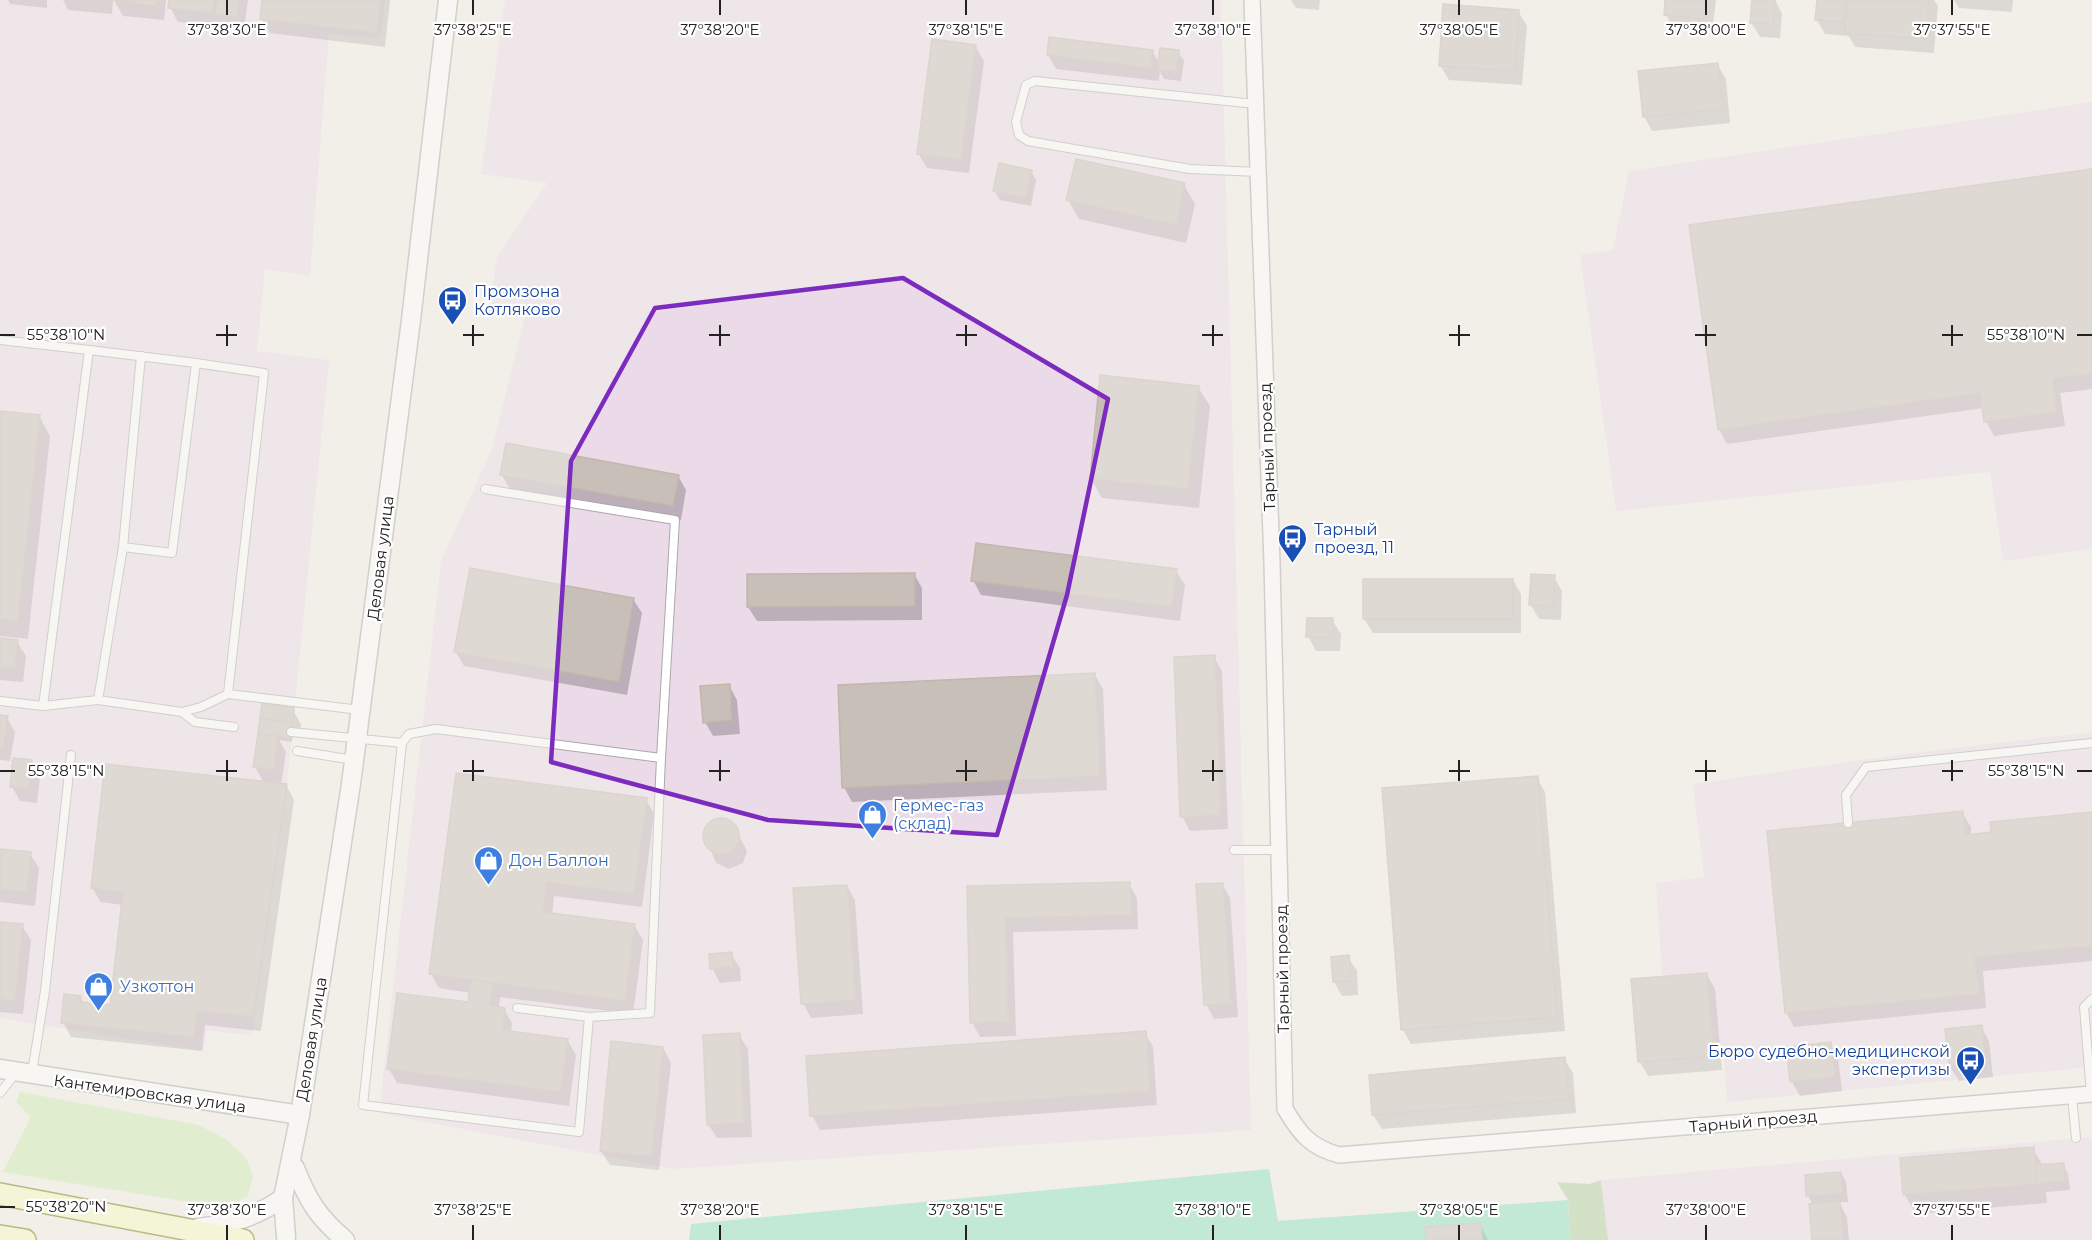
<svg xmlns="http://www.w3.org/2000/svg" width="2092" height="1240" viewBox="0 0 2092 1240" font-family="Montserrat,sans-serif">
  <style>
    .industrial { fill: #ebdbe8 }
    .grass { fill: #cdebb0 }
    .forest { fill: #add19e }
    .pitch { fill: #88e0be }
    .shadow { fill: #0003 }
    .building { fill: #c7bfb8; stroke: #c4b6ab; stroke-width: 1.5 }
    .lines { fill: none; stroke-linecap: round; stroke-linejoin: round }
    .service-casing { stroke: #a9a9a9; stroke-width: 10 }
    .minor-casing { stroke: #a9a9a9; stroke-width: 18 }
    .tertiary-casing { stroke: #a9a9a9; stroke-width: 21 }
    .secondary-casing { stroke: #707d05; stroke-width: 24 }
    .service { stroke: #fff; stroke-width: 8 }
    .minor { stroke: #fff; stroke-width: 15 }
    .tertiary { stroke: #fff; stroke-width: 18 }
    .secondary { stroke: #f7fabf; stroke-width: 21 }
    .marked { fill: none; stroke: #7b2cbf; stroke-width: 4.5; stroke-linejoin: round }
    .ticks { fill: none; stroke: #222; stroke-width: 2 }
    .labels { text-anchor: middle; stroke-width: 4.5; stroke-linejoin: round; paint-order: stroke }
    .transit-label { font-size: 16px; fill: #164399; stroke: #fff; text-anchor: start }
    .street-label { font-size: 16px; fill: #222; stroke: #fff }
    .shop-label { font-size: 16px; fill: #366cbe; stroke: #fff; text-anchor: start }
    .ticks-label { font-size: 15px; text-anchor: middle; fill: #222; stroke: #fff; stroke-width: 4.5; stroke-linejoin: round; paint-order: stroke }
  </style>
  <rect width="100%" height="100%" fill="#f2efe9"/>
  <g class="industrial">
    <polygon points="0,0 385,0 380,38 329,34 310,276 265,269 257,351 329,360 287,784 252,1036 207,1030 204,1051 0,1018"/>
    <polygon points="505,0 1221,0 1251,1130 671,1169 379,1113 441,561 492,449 525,318 489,315 497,257 547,183 481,174"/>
    <polygon points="2092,102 2092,549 2003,561 1990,472 1616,511 1580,255 1613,250 1629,171"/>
    <polygon points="2092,732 2092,1067 1727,1102 1724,1056 1714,1056 1707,973 1662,977 1656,883 1704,877 1693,784 1912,753"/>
    <polygon points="2092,1137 2092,1240 1608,1240 1601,1180"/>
  </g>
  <polygon class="grass" points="20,1092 199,1125 227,1140 246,1158 253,1176 248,1196 227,1208 3,1172 31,1117 16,1102"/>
  <polygon class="forest" points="1601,1180 1608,1240 1570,1240 1568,1200 1557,1182 1589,1184"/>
  <polygon class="pitch" points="1269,1169 1278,1221 1568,1200 1570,1240 689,1240 691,1224"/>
  <g class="shadow">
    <polygon points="8,0 47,0 47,8 10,4"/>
    <polygon points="63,0 113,0 112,14 68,10"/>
    <polygon points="114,0 166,0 164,20 123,16"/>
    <polygon points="170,0 248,0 244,30 225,28 221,20 220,27 178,22 170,7"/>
    <polygon points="264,0 390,0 385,47 270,33 261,18"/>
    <polygon points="1291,0 1320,0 1319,10 1296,8"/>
    <polygon points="1667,0 1716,0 1712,33 1674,29 1666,15"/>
    <polygon points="1753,0 1775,0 1782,14 1780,38 1760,37 1751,22"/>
    <polygon points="1818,0 1934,0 1938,6 1934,53 1855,47 1849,36 1825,34 1817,20"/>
    <polygon points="1954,0 2013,0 2012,12 1959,8"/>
    <polygon points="1518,11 1527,26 1522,85 1449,80 1440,65"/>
    <polygon points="975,46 984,61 969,173 927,168 918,153"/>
    <polygon points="1152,51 1159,63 1178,52 1184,61 1181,81 1164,79 1160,72 1159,81 1056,69 1048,55"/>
    <polygon points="1717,64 1726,79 1730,123 1652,131 1644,116"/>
    <polygon points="2092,170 2092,389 2060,393 2065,426 1994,436 1986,421 1984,408 1727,444 1719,429"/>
    <polygon points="1031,171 1036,180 1031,206 1000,200 994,190"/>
    <polygon points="1184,185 1195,204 1186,243 1079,219 1068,200"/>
    <polygon points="1198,387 1210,406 1199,508 1102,498 1091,479"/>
    <polygon points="0,412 39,416 50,436 28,639 0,636"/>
    <polygon points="502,475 678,476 686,490 681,520 510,489"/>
    <polygon points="1176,571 1185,585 1180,621 981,595 973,580"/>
    <polygon points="914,574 922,588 922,620 757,621 748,607 748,575"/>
    <polygon points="1554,577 1562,591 1561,620 1539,619 1531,605"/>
    <polygon points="1513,580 1521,594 1521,633 1373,633 1364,619"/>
    <polygon points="633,599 642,613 627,695 464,666 456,652"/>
    <polygon points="1332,620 1341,634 1340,651 1316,651 1308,636"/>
    <polygon points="0,640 17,642 26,656 23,682 0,680"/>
    <polygon points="1214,657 1222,671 1228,829 1190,831 1182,816"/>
    <polygon points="1095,675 1103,689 1107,790 852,802 844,787"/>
    <polygon points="729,685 737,700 740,734 713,736 705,722"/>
    <polygon points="293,710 301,724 300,736 293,735 292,742 279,740 286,752 281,785 286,785 294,800 261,1031 205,1025 202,1051 71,1037 63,1022 80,997 84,1004 112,1007 123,905 101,902 92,888 264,783 255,767"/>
    <polygon points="0,717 7,718 15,732 10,761 0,760"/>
    <polygon points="31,761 40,776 37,803 20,801 12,787"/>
    <polygon points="1537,778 1545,792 1565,1031 1411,1044 1403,1030"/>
    <polygon points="646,800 654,814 642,907 554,896 552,915 634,925 643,940 633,1014 500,997 499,1008 504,1009 512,1023 511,1033 567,1040 576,1055 569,1106 397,1083 389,1069 470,1004 471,993 439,988 431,974"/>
    <polygon points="1962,813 1971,827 1971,836 2092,813 2092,961 1983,971 1986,1008 1794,1027 1786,1012"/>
    <polygon points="722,819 733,824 747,851 743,863 729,869 716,863 704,834 710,823"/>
    <polygon points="0,851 30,854 39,868 35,906 0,902"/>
    <polygon points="1129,884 1137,898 1138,929 1013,932 1016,1036 980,1037 972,1022 968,888"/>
    <polygon points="1222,884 1230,898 1238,1017 1214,1019 1206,1004"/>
    <polygon points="847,886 855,900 863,1014 811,1018 803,1003"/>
    <polygon points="0,923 22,926 31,940 23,1014 0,1012"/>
    <polygon points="731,954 740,968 741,981 720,983 712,968"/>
    <polygon points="1348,957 1357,971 1358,995 1342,996 1334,982 1332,958"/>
    <polygon points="1707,975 1715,989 1722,1070 1648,1076 1640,1062"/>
    <polygon points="1981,1027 1989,1041 1993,1077 1959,1081 1950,1067"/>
    <polygon points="1145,1033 1153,1047 1157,1105 820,1130 812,1115"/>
    <polygon points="739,1035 748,1049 752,1137 717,1138 708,1124"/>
    <polygon points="1830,1044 1838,1058 1842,1091 1800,1096 1792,1082"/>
    <polygon points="663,1048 671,1063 659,1170 610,1165 601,1151"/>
    <polygon points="1564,1059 1573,1073 1576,1113 1382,1129 1373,1115"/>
    <polygon points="2033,1149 2043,1166 2063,1164 2068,1174 2070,1190 2046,1192 2047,1203 1916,1214 1905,1195"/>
    <polygon points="1841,1173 1846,1182 1848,1202 1839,1202 1847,1217 1849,1240 1814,1240 1813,1205 1808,1195"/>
    <polygon points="1480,1224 1488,1240 1428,1240"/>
  </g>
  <g class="building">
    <polygon points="113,0 157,0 156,6"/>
    <polygon points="169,0 214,0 212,13 168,8"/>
    <polygon points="217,0 239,0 237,17 215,14"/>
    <polygon points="262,0 381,0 377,33 260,19"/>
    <polygon points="1665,0 1707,0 1705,19 1664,15"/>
    <polygon points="1752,0 1775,0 1773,24 1750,23"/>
    <polygon points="1817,0 1846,0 1844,22 1815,20"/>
    <polygon points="1848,0 1929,0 1926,39 1845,33"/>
    <polygon points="1443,4 1519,10 1515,71 1439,66"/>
    <polygon points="1049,37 1153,50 1151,68 1047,55"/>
    <polygon points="932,39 976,45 961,160 917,154"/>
    <polygon points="1160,48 1179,50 1176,72 1157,70"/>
    <polygon points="1718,63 1723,109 1643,117 1638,71"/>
    <polygon points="1076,159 1185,183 1176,225 1066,200"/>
    <polygon points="999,163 1032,170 1026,198 993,191"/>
    <polygon points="2092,169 2092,374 2053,379 2057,412 1984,422 1980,393 1718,430 1689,225"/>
    <polygon points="1100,375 1199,386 1188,489 1090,479"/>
    <polygon points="0,411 40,415 18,621 0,619"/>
    <polygon points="506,443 679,475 673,506 500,475"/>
    <polygon points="976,543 1177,569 1172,607 971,581"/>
    <polygon points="470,568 634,598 619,682 454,652"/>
    <polygon points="915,573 915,606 747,607 747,574"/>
    <polygon points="1531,574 1555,575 1553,606 1529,605"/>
    <rect x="1363" y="579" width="150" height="40"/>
    <polygon points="1307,618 1333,618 1333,637 1306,637"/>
    <polygon points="0,638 18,640 15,669 0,667"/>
    <polygon points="1215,655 1221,815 1180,817 1174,657"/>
    <polygon points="1095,673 1100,776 842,788 838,685"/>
    <polygon points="730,684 732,720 703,723 700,686"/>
    <polygon points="262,703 294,708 293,723 260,718"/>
    <polygon points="0,715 8,716 3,748 0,747"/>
    <polygon points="260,718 293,723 291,738 258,734"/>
    <polygon points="258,734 278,736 274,770 253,767"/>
    <polygon points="13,758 32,760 29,789 10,787"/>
    <polygon points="105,764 287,784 253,1017 197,1011 194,1037 61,1023 64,994 81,996 80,1002 110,1005 123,892 91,888"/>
    <polygon points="456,773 647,798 634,894 547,882 543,912 635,924 625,1001 429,974"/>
    <polygon points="1538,776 1557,1017 1401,1030 1382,788"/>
    <polygon points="1963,811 1965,835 1991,832 1990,822 2092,812 2092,946 1975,957 1979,994 1785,1013 1767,831"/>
    <circle cx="721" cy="836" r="18"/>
    <polygon points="0,849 31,852 27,892 0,889"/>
    <polygon points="1130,882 1131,915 1006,918 1008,1022 970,1023 967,886"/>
    <polygon points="1223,883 1231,1003 1204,1005 1196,884"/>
    <polygon points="847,885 856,1000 801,1004 793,888"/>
    <polygon points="0,922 23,924 15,1001 0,999"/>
    <polygon points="732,952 733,967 710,969 709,954"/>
    <polygon points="1349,955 1351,981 1333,982 1331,957"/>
    <polygon points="1707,973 1714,1056 1638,1062 1631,979"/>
    <polygon points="471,980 493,983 490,1005 505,1008 502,1030 568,1039 561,1092 387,1069 397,993 468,1002"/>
    <polygon points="1982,1025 1986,1063 1949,1067 1945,1029"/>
    <polygon points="1146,1031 1150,1091 810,1116 806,1056"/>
    <polygon points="740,1033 744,1123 707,1125 703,1035"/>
    <polygon points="611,1041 663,1047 652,1156 600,1151"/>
    <polygon points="1831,1042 1835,1077 1790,1082 1786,1047"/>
    <polygon points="1565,1057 1569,1099 1372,1115 1369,1075"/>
    <polygon points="2034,1147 2037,1184 1903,1195 1900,1158"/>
    <polygon points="2064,1163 2065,1181 2037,1184 2035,1165"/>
    <polygon points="1841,1172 1843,1193 1806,1196 1805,1175"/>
    <polygon points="1840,1201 1843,1240 1812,1240 1809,1204"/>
    <polygon points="1481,1223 1482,1240 1426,1240 1425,1227"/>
  </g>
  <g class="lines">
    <defs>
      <g id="service">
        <polyline points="1255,104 1035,81 1026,85 1016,122 1019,135 1028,141 1190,169 1258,172"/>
        <polyline points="0,340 89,350 43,706"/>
        <polyline points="89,350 196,363"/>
        <polyline points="485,489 675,520 661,758"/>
        <polyline points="123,547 172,553 196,363 264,373 228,694"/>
        <polyline points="98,700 123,547 141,356"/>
        <polyline points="0,701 43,706 98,700 182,712 201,707 228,694 360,710"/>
        <polyline points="182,712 195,722 234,727"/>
        <polygon points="436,729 661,758 650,1013 589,1017 579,1132 363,1105 402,743 409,734"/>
        <polyline points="291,732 402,743"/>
        <polyline points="297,751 354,760"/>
        <polyline points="1848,823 1846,795 1866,767 2092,743"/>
        <polyline points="1234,850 1279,850"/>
        <polyline points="517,1008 589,1017"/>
        <polyline points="32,1073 45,991 71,755"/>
        <polyline points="0,1093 16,1073"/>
        <polyline points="2091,1094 2084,1007 2092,999"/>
        <polyline points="2072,1096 2076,1138"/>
      </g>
      <path id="minor" d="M1252 0 1272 563 1285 1109C1300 1134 1310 1147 1339 1155L2092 1094"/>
      <g id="tertiary">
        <polyline points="0,1069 300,1115"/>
        <path d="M295 1168C308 1201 318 1217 345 1240"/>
        <path d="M198 1228C230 1224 256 1217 283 1198"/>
        <polyline points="286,1237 283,1198 300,1115 351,784 411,320 448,0"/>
      </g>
      <g id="secondary">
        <polyline points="0,1194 243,1240"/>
        <polyline points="0,1236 25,1240"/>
      </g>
    </defs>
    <use href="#service" class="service-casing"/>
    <use href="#minor" class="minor-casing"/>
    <use href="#tertiary" class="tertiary-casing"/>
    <use href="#secondary" class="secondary-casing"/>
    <use href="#service" class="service"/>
    <use href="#minor" class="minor"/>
    <use href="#tertiary" class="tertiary"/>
    <use href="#secondary" class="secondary"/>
  </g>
  <path d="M0 0H2092V1240H0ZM903 278 1108 399 1067 595 997 835 768 820 551 762 571 461 655 308Z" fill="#f2efe9" fill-opacity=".55" fill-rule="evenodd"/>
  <path class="marked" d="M903 278 1108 399 1067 595 997 835 768 820 551 762 571 461 655 308Z"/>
  <path class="ticks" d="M227 0V15M473 0V15M720 0V15M966 0V15M1213 0V15M1459 0V15M1706 0V15M1952 0V15M227 325V346M473 325V346M720 325V346M966 325V346M1213 325V346M1459 325V346M1706 325V346M1952 325V346M0 335H15M216 335H237M463 335H484M709 335H730M956 335H977M1202 335H1223M1449 335H1470M1695 335H1716M1942 335H1963M2077 335H2092M227 760V781M473 760V781M720 760V781M966 760V781M1213 760V781M1459 760V781M1706 760V781M1952 760V781M0 771H15M216 771H237M463 771H484M709 771H730M956 771H977M1202 771H1223M1449 771H1470M1695 771H1716M1942 771H1963M2077 771H2092M0 1207H15M227 1225V1240M473 1225V1240M720 1225V1240M966 1225V1240M1213 1225V1240M1459 1225V1240M1706 1225V1240M1952 1225V1240"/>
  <defs>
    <symbol id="bus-pin" viewBox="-11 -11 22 30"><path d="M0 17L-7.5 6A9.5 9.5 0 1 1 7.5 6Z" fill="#1a4fb4" stroke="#fff"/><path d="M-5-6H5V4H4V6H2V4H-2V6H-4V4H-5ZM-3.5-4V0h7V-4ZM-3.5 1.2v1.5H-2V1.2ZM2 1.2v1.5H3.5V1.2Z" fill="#fff"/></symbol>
    <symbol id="shop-pin" viewBox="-11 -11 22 30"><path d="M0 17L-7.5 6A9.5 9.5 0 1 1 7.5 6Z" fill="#3f7fe0" stroke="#fff"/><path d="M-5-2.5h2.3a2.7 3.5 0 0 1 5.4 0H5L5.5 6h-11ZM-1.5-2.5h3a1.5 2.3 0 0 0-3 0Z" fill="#fff"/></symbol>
  </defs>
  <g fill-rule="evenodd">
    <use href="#bus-pin" x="436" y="284" width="33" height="45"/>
    <use href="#bus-pin" x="1276" y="522" width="33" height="45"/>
    <use href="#shop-pin" x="856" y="798" width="33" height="45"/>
    <use href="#shop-pin" x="472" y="844" width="33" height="45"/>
    <use href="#shop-pin" x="82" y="970" width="33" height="45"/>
    <use href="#bus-pin" x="1954" y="1044" width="33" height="45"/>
  </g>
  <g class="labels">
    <g class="transit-label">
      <text x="474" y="297">Промзона<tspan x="474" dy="18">Котляково</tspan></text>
      <text x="1314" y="535">Тарный<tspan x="1314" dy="18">проезд, 11</tspan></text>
      <text x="1950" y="1057" text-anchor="end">Бюро судебно-медицинской<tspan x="1950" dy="18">экспертизы</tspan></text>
    </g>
    <g class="street-label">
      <text transform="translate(1267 447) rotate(-92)" y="6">Тарный проезд</text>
      <text transform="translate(380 558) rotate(-83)" y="6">Деловая улица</text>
      <text transform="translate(1282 969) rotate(-91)" y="6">Тарный проезд</text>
      <text transform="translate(311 1039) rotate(-81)" y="6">Деловая улица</text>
      <text transform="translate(150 1093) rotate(8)" y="6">Кантемировская улица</text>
      <text transform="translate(1753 1121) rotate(-5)" y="6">Тарный проезд</text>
    </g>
    <g class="shop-label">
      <text x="893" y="811">Гермес-газ<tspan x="893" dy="18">(склад)</tspan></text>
      <text x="509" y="866">Дон Баллон</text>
      <text x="120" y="992">Узкоттон</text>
    </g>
  </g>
  <g class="ticks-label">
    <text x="227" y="35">37°38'30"E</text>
    <text x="473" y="35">37°38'25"E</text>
    <text x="720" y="35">37°38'20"E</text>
    <text x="966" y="35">37°38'15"E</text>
    <text x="1213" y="35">37°38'10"E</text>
    <text x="1459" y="35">37°38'05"E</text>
    <text x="1706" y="35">37°38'00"E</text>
    <text x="1952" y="35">37°37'55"E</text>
    <text x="2026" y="340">55°38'10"N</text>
    <text x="66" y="340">55°38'10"N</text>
    <text x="2026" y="776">55°38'15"N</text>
    <text x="66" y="776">55°38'15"N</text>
    <text x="66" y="1212">55°38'20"N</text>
    <text x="227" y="1215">37°38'30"E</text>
    <text x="473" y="1215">37°38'25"E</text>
    <text x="720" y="1215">37°38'20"E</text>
    <text x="966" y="1215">37°38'15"E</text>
    <text x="1213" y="1215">37°38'10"E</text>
    <text x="1459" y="1215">37°38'05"E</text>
    <text x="1706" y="1215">37°38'00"E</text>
    <text x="1952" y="1215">37°37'55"E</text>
  </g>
</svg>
